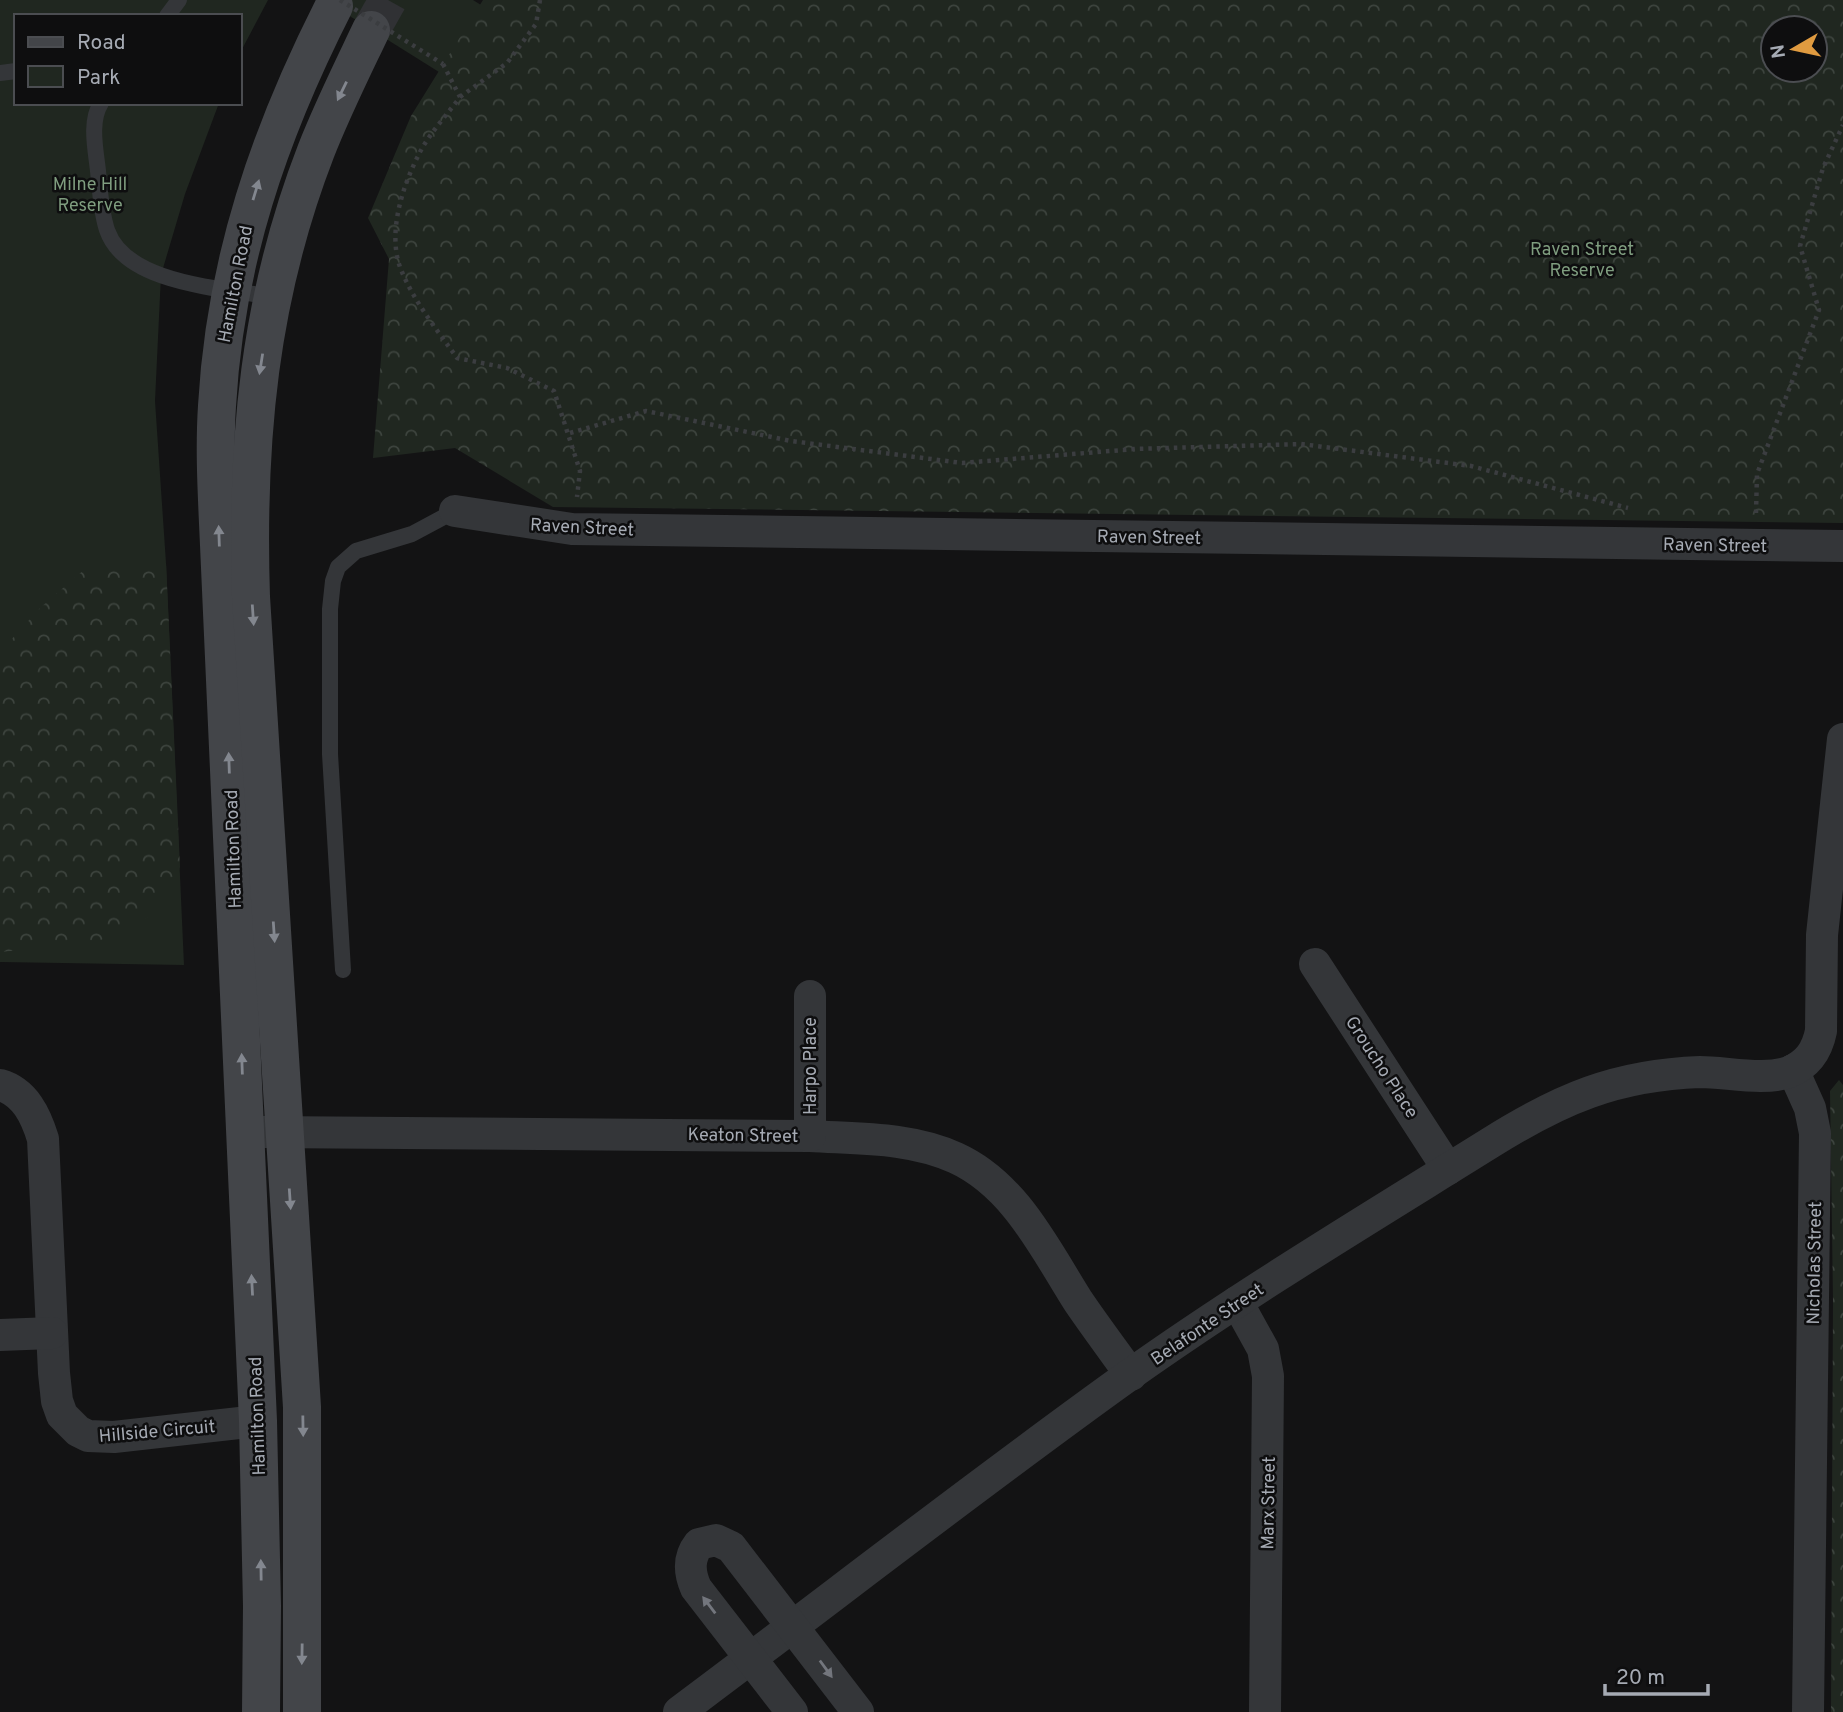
<svg xmlns="http://www.w3.org/2000/svg" width="1843" height="1712" viewBox="0 0 1843 1712" font-family="Overpass,sans-serif">
  <style>
    .green { fill: #202720 }
    .forest { fill: url(#forest-crowns); fill-rule: evenodd }
    .lines { fill: none; stroke-linecap: round; stroke-linejoin: round }
    .secondary-tunnel { stroke: #303134; stroke-width: 38; stroke-dasharray: 38 19; stroke-linecap: butt }
    .path { stroke: #3b3d40; stroke-width: 4.5; stroke-dasharray: 3.5 5; stroke-linecap: butt }
    .lane { stroke: #343639; stroke-width: 16 }
    .street { stroke: #343639; stroke-width: 32 }
    .secondary { stroke: #434549; stroke-width: 38 }
    .path-bridge { stroke: #3b3d40; stroke-width: 4.5; stroke-dasharray: 3.5 5; stroke-linecap: butt }
    .oneway { fill: #83878f }
    .oneway2 { fill: #73767d }
    .labels { text-anchor: middle; stroke-width: 5; stroke-linejoin: round; paint-order: stroke }
    .park-label { font-size: 18px; fill: #7f9d7f; stroke: #0e0e0f }
    .street-label { font-size: 18px; fill: #a6abb4; stroke: #0e0e0f }
  </style>
  <defs>
    <pattern id="forest-crowns" width="20" height="18" patternUnits="userSpaceOnUse" patternTransform="scale(1.75)"><rect width="20" height="18" fill="#202720"/><path d="M2 6a3 3 0 1 1 6 0M12 15a3 3 0 1 1 6 0" fill="none" stroke="#3d443e"/></pattern>
  </defs>
  <rect width="100%" height="100%" fill="#131314"/>
  <g class="green">
    <polygon points="0,0 268,0 240,53 240,16 16,16 16,103 219,103 185,194 161,275 155,401 166,563 184,965 0,962"/>
    <polygon points="324,0 473,0 481,5 439,72"/>
  </g>
  <g class="forest">
    <path d="M483 0H1843V523L553 507 455 448 373 458 389 259 368 218 411 116ZM1773 28H1815V70H1773Z"/>
    <polygon points="166,563 180,867 156,913 95,943 0,952 0,652 41,607 85,569"/>
    <polygon points="1839,1080 1843,1085 1843,1712 1831,1712 1833,1300 1830,1091"/>
  </g>
  <g class="lines">
    <polyline class="secondary-tunnel" points="371,30 388,0"/>
    <g class="path">
      <path d="M443 64 460 97C446 116 429 134 419 154 402 187 386 236 402 272 415 303 438 331 457 358L507 368 554 391 580 471 577 497"/>
      <polyline points="460,97 507,63 536,24 540,0"/>
      <polyline points="570,433 646,411 791,441 962,463 1135,449 1301,444 1471,466 1628,508"/>
      <polyline points="1756,513 1757,474 1819,310 1800,246 1823,168 1843,125"/>
    </g>
    <g class="lane">
      <polyline points="167,16 179,0"/>
      <polyline points="0,73 16,71"/>
      <path d="M101 103C89 122 96 151 98 171 100 190 101 212 107 230 126 285 224 288 273 297"/>
      <polyline points="343,970 330,754 330,609 333,581 338,567 356,551 412,534 455,511"/>
    </g>
    <g class="street">
      <polyline points="455,511 572,529 1843,546"/>
      <polyline points="1315,964 1448,1169"/>
      <polyline points="1793,1070 1810,1108 1815,1133 1808,1712"/>
      <path d="M0 1085C25 1092 36 1116 43 1139L54 1373 57 1401 62 1415 78 1431 88 1436 114 1437 258 1421"/>
      <path d="M262 1132 810 1136C858 1139 910 1137 956 1158 1015 1185 1045 1249 1078 1301 1095 1326 1113 1350 1131 1375"/>
      <polyline points="810,1136 810,996"/>
      <polyline points="1237,1302 1263,1349 1268,1376 1265,1712"/>
      <polyline points="0,1335 52,1333"/>
      <path d="M679 1712C829 1600 976 1485 1128 1376 1245 1293 1368 1219 1490 1143 1560 1099 1616 1075 1700 1072 1726 1072 1765 1081 1789 1072 1808 1064 1817 1051 1821 1031L1822 935 1843 739"/>
      <path d="M792 1712 696 1588C689 1572 688 1558 699 1544L716 1540 731 1547 858 1712"/>
    </g>
    <g class="secondary">
      <path d="M261 1712 262 1606 258 1421 219 545C217 499 214 452 217 406 225 262 269 134 334 6"/>
      <path d="M302 1712V1407L251 597C246 441 259 298 316 151 332 110 352 70 371 30"/>
    </g>
    <polyline class="path-bridge" points="340,0 443,64"/>
  </g>
  <defs><path id="oneway-solid" d="M-6-.8H1V-3.2L6.5 0L1 3.2V.8H-6Z" transform="scale(1.75)"/></defs>
  <g class="oneway">
    <use href="#oneway-solid" transform="translate(342 91) rotate(116)"/>
    <use href="#oneway-solid" transform="translate(256 190) rotate(-73)"/>
    <use href="#oneway-solid" transform="translate(261 364) rotate(99)"/>
    <use href="#oneway-solid" transform="translate(219 536) rotate(-92)"/>
    <use href="#oneway-solid" transform="translate(253 615) rotate(86)"/>
    <use href="#oneway-solid" transform="translate(229 763) rotate(-92)"/>
    <use href="#oneway-solid" transform="translate(274 932) rotate(86)"/>
    <use href="#oneway-solid" transform="translate(242 1064) rotate(-92)"/>
    <use href="#oneway-solid" transform="translate(290 1199) rotate(86)"/>
    <use href="#oneway-solid" transform="translate(252 1285) rotate(-93)"/>
    <use href="#oneway-solid" transform="translate(303 1426) rotate(89)"/>
    <use href="#oneway-solid" transform="translate(261 1570) rotate(-91)"/>
    <use href="#oneway-solid" transform="translate(302 1654) rotate(91)"/>
  </g>
  <g class="oneway2">
    <use href="#oneway-solid" transform="translate(709 1605) rotate(-127)"/>
    <use href="#oneway-solid" transform="translate(826 1669) rotate(54)"/>
  </g>
  <g class="labels">
    <g class="park-label">
      <text x="90" y="190">Milne Hill<tspan x="90" dy="21">Reserve</tspan></text>
      <text x="1582" y="255">Raven Street<tspan x="1582" dy="21">Reserve</tspan></text>
    </g>
    <g class="street-label">
      <text transform="translate(235 284) rotate(-79)" y="6">Hamilton Road</text>
      <text transform="translate(582 527) rotate(3)" y="6">Raven Street</text>
      <text transform="translate(1149 537) rotate(1)" y="6">Raven Street</text>
      <text transform="translate(1715 545) rotate(1)" y="6">Raven Street</text>
      <text transform="translate(233 849) rotate(-92)" y="6">Hamilton Road</text>
      <text transform="translate(810 1066) rotate(-90)" y="6">Harpo Place</text>
      <text transform="translate(1382 1067) rotate(57)" y="6">Groucho Place</text>
      <text transform="translate(743 1135) rotate(1)" y="6">Keaton Street</text>
      <text transform="translate(1814 1263) rotate(-89)" y="6">Nicholas Street</text>
      <text transform="translate(1207 1324) rotate(-34)" y="6">Belafonte Street</text>
      <text transform="translate(257 1416) rotate(-92)" y="6">Hamilton Road</text>
      <text transform="translate(157 1431) rotate(-5)" y="6">Hillside Circuit</text>
      <text transform="translate(1268 1503) rotate(-89)" y="6">Marx Street</text>
    </g>
  </g>
  <rect x="14" y="14" width="228" height="91" fill="#0e0e0f" stroke="#4b4d51" stroke-width="2"/>
  <rect x="28" y="37" width="35" height="10" fill="#434549" stroke="#4b4d51" stroke-width="2"/>
  <text x="77" y="49" font-size="21" fill="#a6abb4">Road</text>
  <rect x="28" y="66" width="35" height="21" fill="#202720" stroke="#4b4d51" stroke-width="2"/>
  <text x="77" y="84" font-size="21" fill="#a6abb4">Park</text>
  <g transform="translate(1794 49) rotate(261)"><circle r="33" fill="#0e0e0f" stroke="#4b4d51" stroke-width="2"/>
  <path d="M0-5L12 26L0 18L-12 26Z" fill="#e09b40"/>
  <text y="-10" font-size="19" font-weight="bold" text-anchor="middle" fill="#a6abb4">N</text>
  </g>
  <path d="M1605 1684v10h103v-10" fill="none" stroke="#a6abb4" stroke-width="3.5"/>
  <text x="1616" y="1684" font-size="21" fill="#a6abb4" stroke="#0e0e0f" stroke-width="5" paint-order="stroke">20 m</text>
</svg>
